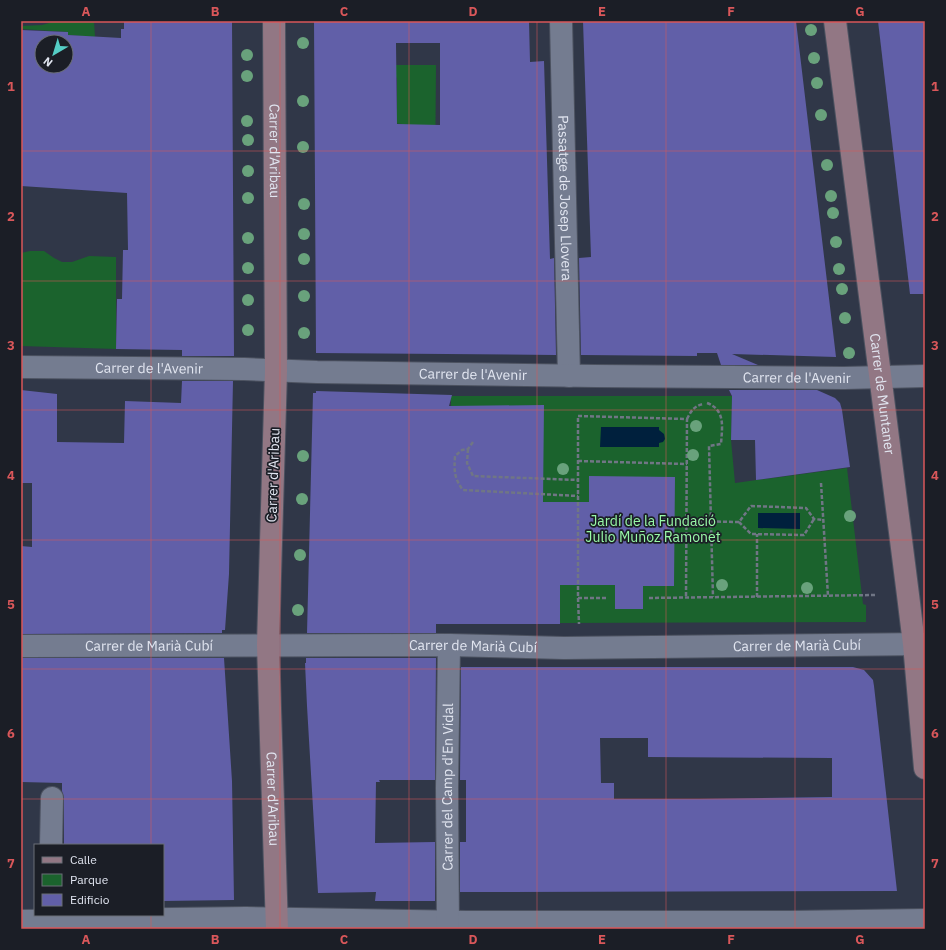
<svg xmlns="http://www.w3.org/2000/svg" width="946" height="950" viewBox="0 0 946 950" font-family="'IBM Plex Sans',sans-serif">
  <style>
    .green { fill: #1b632d }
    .water { fill: #00203d }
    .building { fill: #615fa8; fill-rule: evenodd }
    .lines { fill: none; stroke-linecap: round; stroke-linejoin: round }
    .street-casing { stroke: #4c5260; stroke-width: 24 }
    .secondary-casing { stroke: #4c5260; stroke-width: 24 }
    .path { stroke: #707685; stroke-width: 2.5; stroke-dasharray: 4 2; stroke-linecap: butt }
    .street { stroke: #747c90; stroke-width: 22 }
    .secondary { stroke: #927784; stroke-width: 22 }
    .tree { fill: #69a27c }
    .grid { fill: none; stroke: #d9575a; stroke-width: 1; stroke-opacity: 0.55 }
    .labels { text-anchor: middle; stroke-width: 3.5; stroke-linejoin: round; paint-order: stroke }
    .street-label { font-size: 14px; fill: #e1e5f0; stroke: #1b1e26 }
    .park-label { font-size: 14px; fill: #98f9a7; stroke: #1b1e26 }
    .neatline { fill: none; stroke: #d9575a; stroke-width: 1.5 }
    .grid-label { font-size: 13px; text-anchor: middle; font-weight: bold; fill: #d9575a }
  </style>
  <rect width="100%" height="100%" fill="#303748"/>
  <g class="green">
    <polygon points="56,21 94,21 95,37 68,35 68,32 21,29 21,26 42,25"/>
    <polygon points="391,65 436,65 435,181 403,181 402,124 392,123 397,109 397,79"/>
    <polygon points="30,251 44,251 54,258 62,262 72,262 89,256 116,257 116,349 21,346 21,253"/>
    <polygon points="451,396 732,396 731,440 735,483 847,468 863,604 866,605 866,622 560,623 559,509 451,502"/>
  </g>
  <g class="water">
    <polygon points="601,427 659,427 659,430 664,434 665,439 663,442 659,443 659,447 600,447"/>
    <polygon points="758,513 800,513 800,529 758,528"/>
  </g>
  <g class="building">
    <path d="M124 21H232L234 356H182V350L116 349 117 299H122L123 250H128L127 193 21 186V30L68 32V35L121 38V29H124ZM42 42H66V66H42Z"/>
    <path d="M314 21H529L530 62 544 61 550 259 554 258 556 355 316 353ZM396 43H440V125L397 124Z"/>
    <polygon points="583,21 796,21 836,357 732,354 758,365 721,365 717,353 697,353 697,356 581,355 579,258 591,257"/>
    <polygon points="878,21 925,21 925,294 910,294"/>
    <polygon points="182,381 233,381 229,574 225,630 222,630 222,633 21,634 21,546 32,547 32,483 21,483 21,390 57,394 57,442 124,443 125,401 181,403"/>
    <polygon points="729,390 817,390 835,398 840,403 842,410 850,467 756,480 755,440 731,440 732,396"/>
    <polygon points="316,391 452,395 449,406 544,405 543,502 589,502 589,476 675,477 674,586 643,586 643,609 615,609 615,585 560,585 560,624 436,624 436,633 307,633 313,393 316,393"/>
    <polygon points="21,658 224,658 232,781 234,900 163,901 163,845 64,845 64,798 62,791 62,783 21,782"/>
    <polygon points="306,658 436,658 435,780 379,780 380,782 376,782 375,843 435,842 435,901 375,901 376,892 318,893 307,706 305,663 306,663"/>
    <path d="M461 667H853L864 670 873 680 874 686 897 891 460 892V842H466V780H460ZM600 738H648V757L832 758V797L698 799H614V783H601Z"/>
  </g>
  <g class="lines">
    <defs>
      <g id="street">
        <path id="s1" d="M561 21 569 376"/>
        <path id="s2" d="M21 367 244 369 317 372 595 376 844 378 925 376"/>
        <path id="s3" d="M21 646 449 645 564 648 925 644"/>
        <polyline points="51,845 52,798"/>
        <polyline points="21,921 246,918 467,922 790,922 925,920"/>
        <path id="s4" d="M448 929 447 788 449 645"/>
      </g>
      <g id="secondary">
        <path id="s5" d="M274 21 276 371 268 645 277 929"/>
        <path id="s6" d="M835 21 908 595 914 644 925 768"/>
      </g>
    </defs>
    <use href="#street" class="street-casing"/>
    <use href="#secondary" class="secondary-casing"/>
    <g class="path">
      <path d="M707 403C726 410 722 428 721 444L709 446 713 597"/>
      <path d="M687 419C691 411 694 406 703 404"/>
      <path d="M473 442 468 449 462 450 455 456C454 471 454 478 463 490L578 496"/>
      <polyline points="468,449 467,463 473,476 578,480"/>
      <polyline points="578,461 687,464"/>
      <polyline points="821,483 828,596"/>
      <polyline points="687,521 739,522 751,506 806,508 814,519 823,520"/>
      <polyline points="739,522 751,534 804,535 814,519"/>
      <polyline points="757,597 757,534"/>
      <polyline points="578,598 579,624"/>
      <polyline points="606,598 578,598 578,416 687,419 686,597"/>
      <polyline points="649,598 877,595"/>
    </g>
    <use href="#street" class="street"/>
    <use href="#secondary" class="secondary"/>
  </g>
  <g class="tree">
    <circle cx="811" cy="30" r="6"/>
    <circle cx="303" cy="43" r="6"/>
    <circle cx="247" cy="55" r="6"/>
    <circle cx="814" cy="58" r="6"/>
    <circle cx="247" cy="76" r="6"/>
    <circle cx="817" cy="83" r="6"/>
    <circle cx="303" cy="101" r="6"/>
    <circle cx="821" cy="115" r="6"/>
    <circle cx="247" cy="121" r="6"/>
    <circle cx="248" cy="140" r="6"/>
    <circle cx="303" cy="147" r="6"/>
    <circle cx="827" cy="165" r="6"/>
    <circle cx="248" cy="171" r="6"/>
    <circle cx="831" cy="196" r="6"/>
    <circle cx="248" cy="198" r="6"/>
    <circle cx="304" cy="204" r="6"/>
    <circle cx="833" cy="213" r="6"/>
    <circle cx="304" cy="234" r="6"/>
    <circle cx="248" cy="238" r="6"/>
    <circle cx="836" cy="242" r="6"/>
    <circle cx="304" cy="259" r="6"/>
    <circle cx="248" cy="268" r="6"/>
    <circle cx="839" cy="269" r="6"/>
    <circle cx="842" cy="289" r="6"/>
    <circle cx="304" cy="296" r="6"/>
    <circle cx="248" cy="300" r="6"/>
    <circle cx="845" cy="318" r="6"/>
    <circle cx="248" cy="330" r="6"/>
    <circle cx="304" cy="333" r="6"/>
    <circle cx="849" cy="353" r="6"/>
    <circle cx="696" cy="426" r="6"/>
    <circle cx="693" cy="455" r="6"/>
    <circle cx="303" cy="456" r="6"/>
    <circle cx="563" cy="469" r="6"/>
    <circle cx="302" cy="499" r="6"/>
    <circle cx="850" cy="516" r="6"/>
    <circle cx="300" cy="555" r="6"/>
    <circle cx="722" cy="585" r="6"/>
    <circle cx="807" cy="588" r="6"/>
    <circle cx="298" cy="610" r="6"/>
  </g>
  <path class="grid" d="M151 21V845M280 21V929M409 21V929M537 21V929M666 21V929M795 21V929M21 151H925M21 281H925M21 410H925M21 540H925M21 669H925M21 799H925M151 915V929"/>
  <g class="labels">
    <g class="street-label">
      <text dy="5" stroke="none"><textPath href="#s5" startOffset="130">Carrer d'Aribau</textPath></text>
      <text dy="5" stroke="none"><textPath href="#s1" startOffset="177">Passatge de Josep Llovera</textPath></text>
      <text dy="5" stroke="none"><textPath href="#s2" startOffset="128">Carrer de l'Avenir</textPath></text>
      <text dy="5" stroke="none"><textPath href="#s2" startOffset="452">Carrer de l'Avenir</textPath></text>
      <text dy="5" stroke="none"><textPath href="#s2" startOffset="776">Carrer de l'Avenir</textPath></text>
      <text dy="5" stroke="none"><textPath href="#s6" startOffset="376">Carrer de Muntaner</textPath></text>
      <text transform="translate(273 475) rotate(-88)" y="5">Carrer d'Aribau</text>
      <text dy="5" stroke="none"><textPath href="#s3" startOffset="128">Carrer de Marià Cubí</textPath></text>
      <text dy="5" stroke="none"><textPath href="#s3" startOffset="776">Carrer de Marià Cubí</textPath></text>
      <text dy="5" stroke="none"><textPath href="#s3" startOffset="452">Carrer de Marià Cubí</textPath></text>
      <text dy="5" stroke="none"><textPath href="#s4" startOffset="142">Carrer del Camp d'En Vidal</textPath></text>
      <text dy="5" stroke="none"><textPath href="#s5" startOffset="778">Carrer d'Aribau</textPath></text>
    </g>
    <g class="park-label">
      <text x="653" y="526">Jardí de la Fundació<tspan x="653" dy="16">Julio Muñoz Ramonet</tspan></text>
    </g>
  </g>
  <rect width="946" height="950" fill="none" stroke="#1b1e26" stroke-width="44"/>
  <rect x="34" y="844" width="130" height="72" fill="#1b1e26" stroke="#6a6e77"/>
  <rect x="42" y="857" width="20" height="6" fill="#927784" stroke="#6a6e77"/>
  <text x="70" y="864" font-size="12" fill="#e1e5f0">Calle</text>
  <rect x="42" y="874" width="20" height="12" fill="#1b632d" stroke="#6a6e77"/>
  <text x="70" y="884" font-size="12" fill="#e1e5f0">Parque</text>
  <rect x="42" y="894" width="20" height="12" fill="#615fa8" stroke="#6a6e77"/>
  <text x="70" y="904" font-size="12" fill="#e1e5f0">Edificio</text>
  <g transform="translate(54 54) rotate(218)"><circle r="19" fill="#1b1e26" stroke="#6a6e77"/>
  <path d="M0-3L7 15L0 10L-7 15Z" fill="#55cec6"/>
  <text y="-6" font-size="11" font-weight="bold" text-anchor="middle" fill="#e1e5f0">N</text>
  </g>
  <rect x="22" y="22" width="902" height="906" class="neatline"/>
  <g class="grid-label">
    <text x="86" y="16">A</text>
    <text x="215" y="16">B</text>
    <text x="344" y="16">C</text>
    <text x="473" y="16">D</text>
    <text x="602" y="16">E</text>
    <text x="731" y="16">F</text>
    <text x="860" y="16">G</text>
    <text x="11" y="91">1</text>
    <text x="935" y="91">1</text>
    <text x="11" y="221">2</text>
    <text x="935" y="221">2</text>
    <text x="11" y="350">3</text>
    <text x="935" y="350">3</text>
    <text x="11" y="480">4</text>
    <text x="935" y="480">4</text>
    <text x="11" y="609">5</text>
    <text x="935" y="609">5</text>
    <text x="11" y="738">6</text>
    <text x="935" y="738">6</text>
    <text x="11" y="868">7</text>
    <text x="935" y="868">7</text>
    <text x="86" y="944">A</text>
    <text x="215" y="944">B</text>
    <text x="344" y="944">C</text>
    <text x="473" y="944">D</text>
    <text x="602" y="944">E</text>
    <text x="731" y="944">F</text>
    <text x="860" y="944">G</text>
  </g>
</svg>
